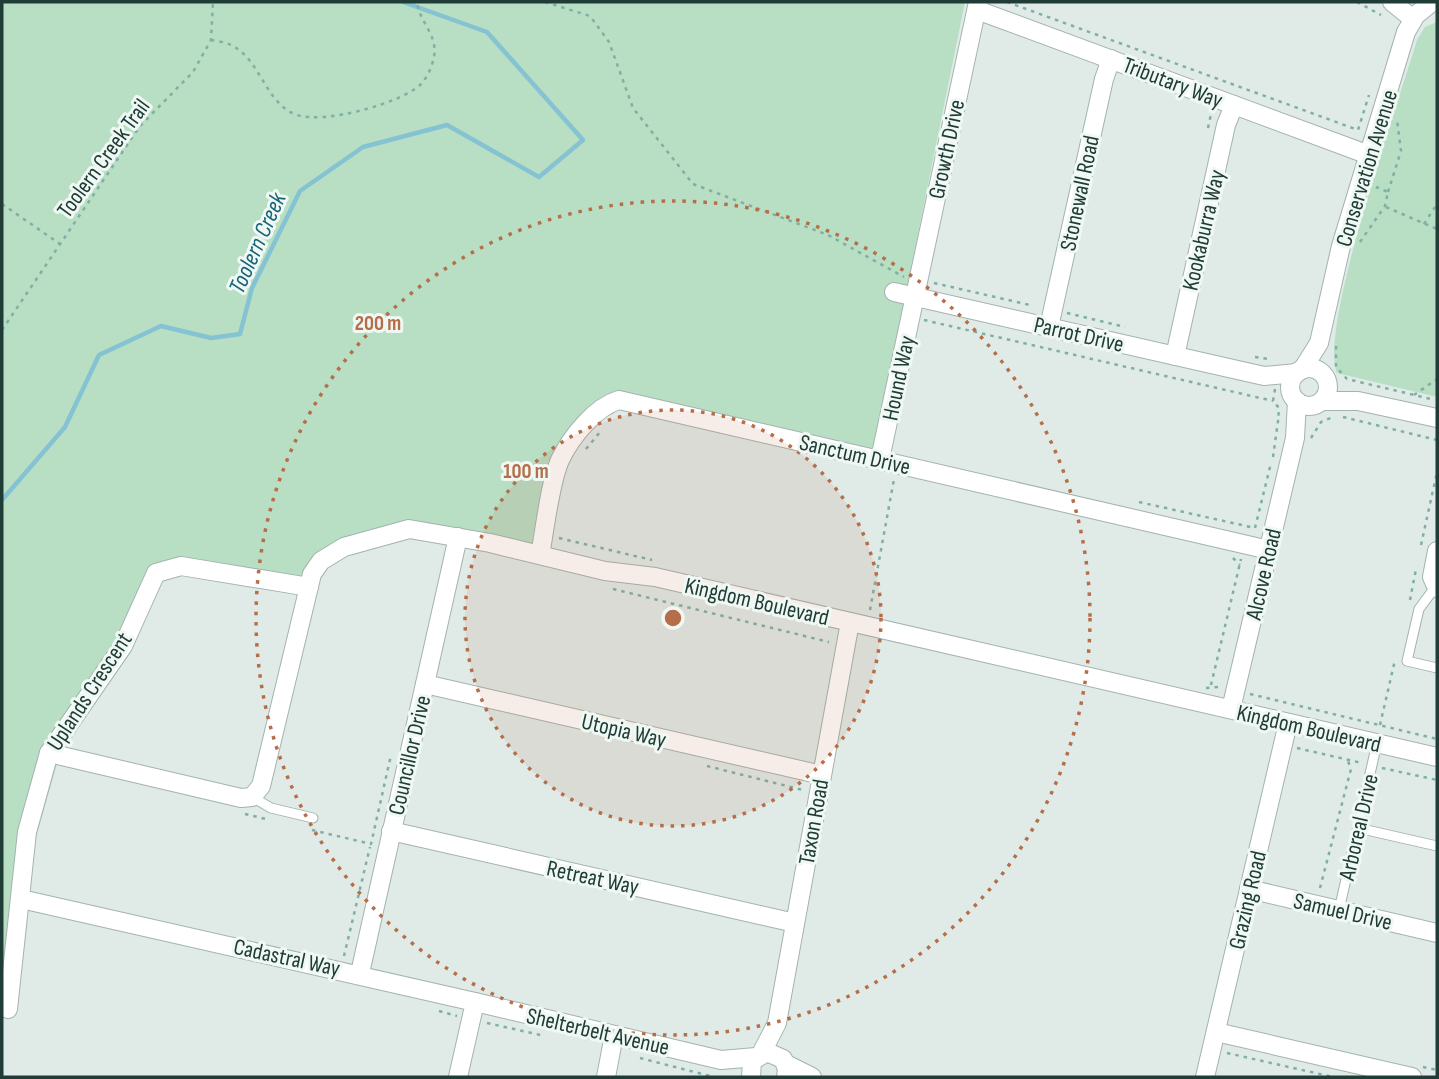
<svg xmlns="http://www.w3.org/2000/svg" width="1439" height="1079" viewBox="0 0 1439 1079" font-family="'Sofia Sans Condensed',sans-serif">
  <style>
    .green { fill: #b8dec4 }
    .lines { fill: none; stroke-linecap: round; stroke-linejoin: round }
    .stream { stroke: #85c3d3; stroke-width: 4.5 }
    .service-casing { stroke: #a3b3ae; stroke-width: 11 }
    .minor-casing { stroke: #a3b3ae; stroke-width: 20 }
    .path { stroke: #7fb0a3; stroke-width: 2.5; stroke-dasharray: 3.5 5; stroke-linecap: butt }
    .service { stroke: #fff; stroke-width: 9 }
    .minor { stroke: #fff; stroke-width: 18 }
    .ring { fill: none; stroke: #b66e4a; stroke-width: 3.5; stroke-dasharray: 3.5 7 }
    .labels { text-anchor: middle; stroke-width: 6; stroke-linejoin: round; paint-order: stroke }
    .street-label { font-size: 23px; fill: #203c36; stroke: #f0f8f4 }
    .water-label { font-size: 24px; font-style: italic; fill: #18647a; stroke: #f0f8f4 }
    .centre { fill: #b66e4a; stroke: #f0f8f4; stroke-width: 3.5 }
    .ring-label { font-size: 21px; text-anchor: middle; font-weight: bold; fill: #b66e4a; stroke: #f0f8f4; stroke-width: 6; stroke-linejoin: round; paint-order: stroke }
  </style>
  <rect width="100%" height="100%" fill="#e0ebe7"/>
  <g class="green">
    <polygon points="2,2 965,2 874,450 621,394 558,457 539,546 408,525 342,543 306,583 152,569 119,643 57,764 19,897 2,1010"/>
    <path d="M1437 22V397L1337 373C1318 329 1400 98 1417 40L1425 27Z"/>
  </g>
  <g class="lines">
    <polyline class="stream" points="2,500 65,427 99,355 161,326 211,338 240,334 252,288 300,191 363,147 447,125 539,177 583,140 487,32 403,2"/>
    <defs>
      <g id="service">
        <polyline points="1436,586 1419,609 1407,661 1437,668"/>
        <polyline points="252,797 271,808 313,818"/>
        <polyline points="1358,828 1437,846"/>
        <polyline points="1339,910 1377,743"/>
      </g>
      <g id="minor">
        <polyline points="1392,2 1413,19"/>
        <polyline points="977,10 1369,155"/>
        <polyline points="894,292 1264,376 1297,373"/>
        <polyline points="1049,327 1104,79 1111,59"/>
        <polyline points="1175,356 1226,125 1234,105"/>
        <circle cx="1309" cy="387" r="19"/>
        <polyline points="1302,370 1319,343 1341,246 1406,32 1416,15 1432,2"/>
        <polyline points="1322,401 1358,401 1437,418"/>
        <polyline points="880,459 978,2"/>
        <polyline points="1437,551 1432,577 1437,588"/>
        <path d="M540 555C545 529 550 482 560 460 571 437 595 407 619 400L1269 550"/>
        <polyline points="425,684 822,775"/>
        <polyline points="1231,709 1295,438 1297,401"/>
        <polyline points="49,753 241,798 252,797 261,786 312,574 321,561 344,547 409,529 490,543 605,571 655,577 1437,757"/>
        <polyline points="391,831 795,923"/>
        <polyline points="1249,889 1437,933"/>
        <polyline points="21,899 475,1002 458,1077"/>
        <polyline points="360,973 458,537"/>
        <polyline points="475,1002 721,1060 756,1057"/>
        <polyline points="8,1009 27,832 49,753 123,646 156,573 181,566 309,587"/>
        <polyline points="1216,1032 1412,1077"/>
        <polyline points="761,1054 777,1023 850,622"/>
        <polyline points="786,1064 812,1077"/>
        <polyline points="606,1077 614,1035"/>
        <polyline points="751,1077 752,1061 767,1052 783,1059 787,1069 786,1077"/>
        <polyline points="1205,1077 1288,723"/>
      </g>
    </defs>
    <use href="#service" class="service-casing"/>
    <use href="#minor" class="minor-casing"/>
    <g class="path">
      <polyline points="545,2 590,16 609,42 633,108 693,184 828,235 904,277"/>
      <polyline points="1007,2 1358,130 1369,95"/>
      <polyline points="1357,2 1381,15"/>
      <path d="M211 40C217 41 225 42 231 45 261 59 265 104 297 115 324 124 399 104 420 85 427 78 432 67 434 57 438 34 419 22 417 2"/>
      <polyline points="1208,128 1211,114"/>
      <polyline points="1388,192 1401,151 1397,120"/>
      <polyline points="2,204 60,244"/>
      <polyline points="1386,207 1437,229"/>
      <polyline points="1424,224 1437,204"/>
      <polyline points="1360,242 1385,206 1388,192 1376,187"/>
      <polyline points="934,283 1030,305"/>
      <polyline points="1067,313 1125,327"/>
      <polyline points="924,320 1273,401"/>
      <polyline points="2,330 140,126 193,72 211,40 213,2"/>
      <polyline points="1336,346 1336,367 1347,379 1431,399"/>
      <polyline points="1255,357 1269,359"/>
      <polyline points="1275,389 1273,401 1279,408 1278,421"/>
      <polyline points="1414,395 1437,379"/>
      <polyline points="1343,417 1437,440"/>
      <polyline points="1311,438 1321,422 1333,417"/>
      <polyline points="586,449 600,432"/>
      <polyline points="1273,457 1278,421 1281,421"/>
      <polyline points="1139,502 1255,528"/>
      <polyline points="1255,528 1271,463"/>
      <polyline points="559,538 652,560"/>
      <polyline points="1421,545 1437,472"/>
      <polyline points="1233,558 1240,565"/>
      <polyline points="613,589 829,642"/>
      <polyline points="1410,600 1416,569"/>
      <polyline points="870,610 894,479"/>
      <polyline points="1211,685 1241,559"/>
      <polyline points="1206,688 1219,687"/>
      <polyline points="1250,694 1437,739"/>
      <polyline points="1380,725 1395,660"/>
      <polyline points="1297,748 1362,763"/>
      <polyline points="707,766 803,790"/>
      <polyline points="1382,768 1437,780"/>
      <polyline points="245,814 266,819"/>
      <polyline points="312,830 371,844 391,755"/>
      <polyline points="1320,888 1351,769 1348,761"/>
      <polyline points="344,956 370,847"/>
      <polyline points="439,1011 457,1016"/>
      <polyline points="487,1023 545,1036"/>
      <polyline points="1227,1053 1333,1077"/>
      <polyline points="640,1058 714,1077"/>
      <polyline points="1423,1067 1437,1070"/>
    </g>
    <use href="#service" class="service"/>
    <use href="#minor" class="minor"/>
  </g>
  <circle cx="673" cy="618" r="208" fill="#b66e4a" fill-opacity=".12"/>
  <g class="ring">
    <circle cx="673" cy="618" r="208"/>
    <circle cx="673" cy="618" r="417"/>
  </g>
  <g class="labels">
    <g class="street-label">
      <text transform="translate(1173 82) rotate(21)" y="8">Tributary Way</text>
      <text transform="translate(946 149) rotate(-78)" y="8">Growth Drive</text>
      <text transform="translate(103 158) rotate(-54)" y="8">Toolern Creek Trail</text>
      <text transform="translate(1366 168) rotate(-73)" y="8">Conservation Avenue</text>
      <text transform="translate(1079 193) rotate(-78)" y="8">Stonewall Road</text>
      <text transform="translate(1203 230) rotate(-77)" y="8">Kookaburra Way</text>
      <text transform="translate(1079 334) rotate(13)" y="8">Parrot Drive</text>
      <text transform="translate(898 378) rotate(-78)" y="8">Hound Way</text>
      <text transform="translate(855 454) rotate(13)" y="8">Sanctum Drive</text>
      <text transform="translate(1263 574) rotate(-77)" y="8">Alcove Road</text>
      <text transform="translate(757 601) rotate(13)" y="8">Kingdom Boulevard</text>
      <text transform="translate(89 691) rotate(-57)" y="8">Uplands Crescent</text>
      <text transform="translate(1309 728) rotate(13)" y="8">Kingdom Boulevard</text>
      <text transform="translate(624 730) rotate(13)" y="8">Utopia Way</text>
      <text transform="translate(409 755) rotate(-77)" y="8">Councillor Drive</text>
      <text transform="translate(813 822) rotate(-80)" y="8">Taxon Road</text>
      <text transform="translate(1358 827) rotate(-77)" y="8">Arboreal Drive</text>
      <text transform="translate(593 877) rotate(12)" y="8">Retreat Way</text>
      <text transform="translate(1247 900) rotate(-77)" y="8">Grazing Road</text>
      <text transform="translate(1343 911) rotate(13)" y="8">Samuel Drive</text>
      <text transform="translate(287 957) rotate(12)" y="8">Cadastral Way</text>
      <text transform="translate(598 1031) rotate(13)" y="8">Shelterbelt Avenue</text>
    </g>
    <g class="water-label">
      <text transform="translate(257 243) rotate(-66)" y="8">Toolern Creek</text>
    </g>
  </g>
  <circle cx="673" cy="618" r="10" class="centre"/>
  <g class="ring-label">
    <text x="378" y="330">200 m</text>
    <text x="526" y="478">100 m</text>
  </g>
  <rect width="1439" height="1079" fill="none" stroke="#203c36" stroke-width="7"/>
</svg>
